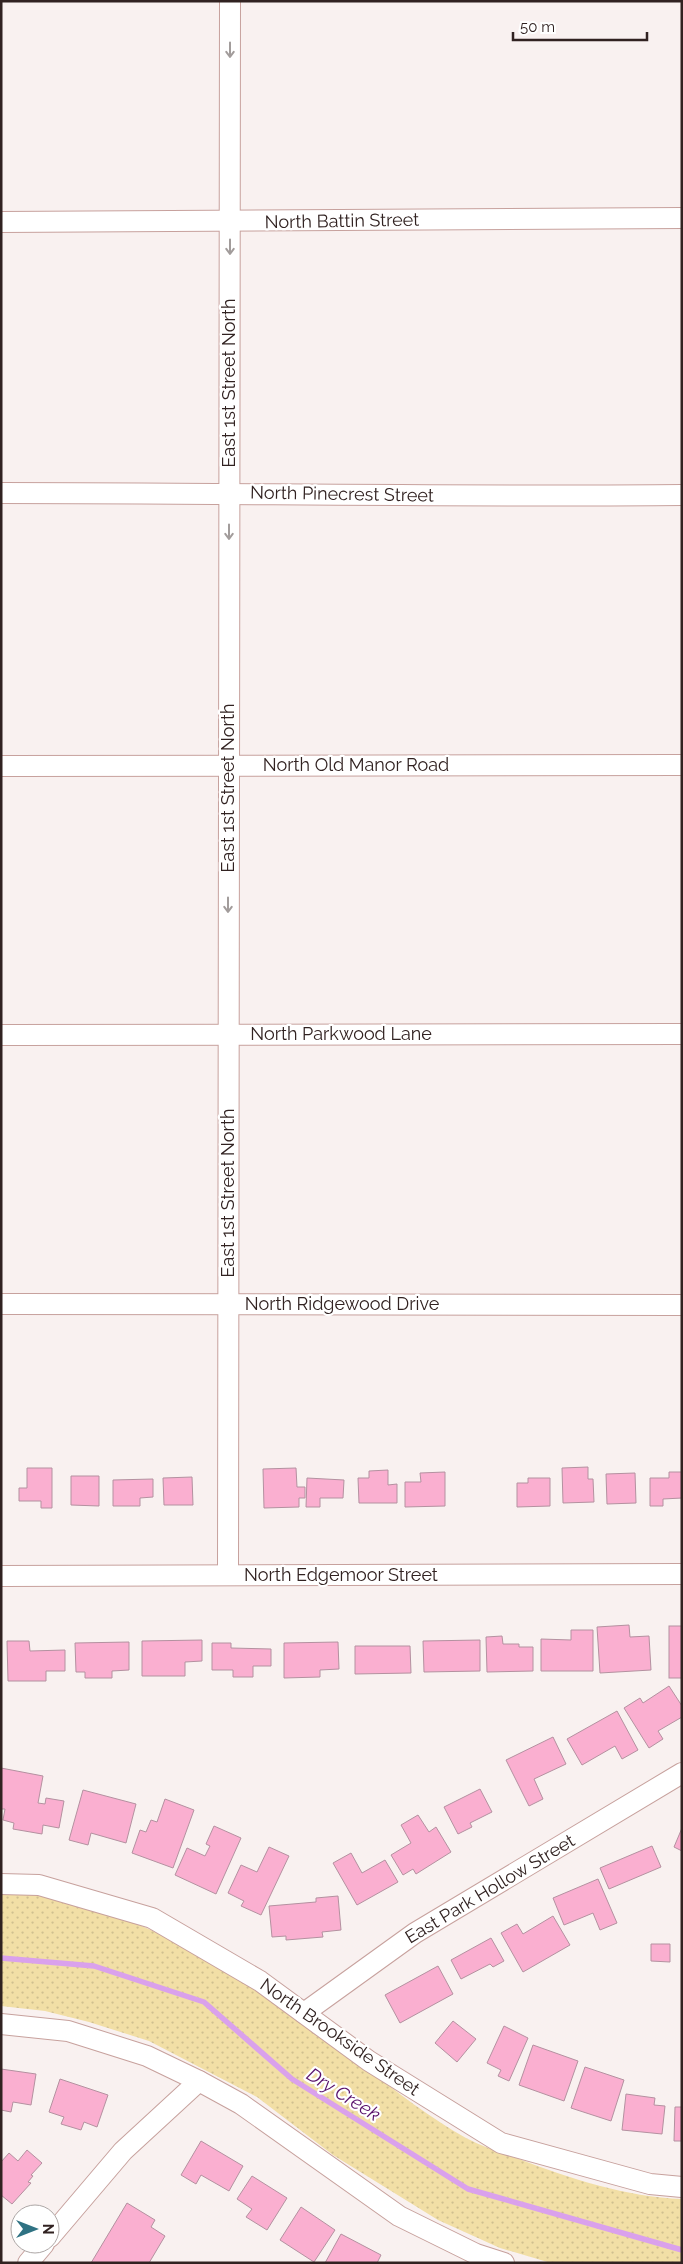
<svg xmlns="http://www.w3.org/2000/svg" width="683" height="2264" viewBox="0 0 683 2264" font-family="Raleway,sans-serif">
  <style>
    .grass { fill: url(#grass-dots) }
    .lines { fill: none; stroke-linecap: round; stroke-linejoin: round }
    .stream { stroke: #daa1ec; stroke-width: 5.5 }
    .building { fill: #faafd0; stroke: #b491a0 }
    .minor-casing { stroke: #c7a19d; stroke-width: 22 }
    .minor { stroke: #fff; stroke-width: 20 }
    .oneway { stroke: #a29c9b }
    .labels { text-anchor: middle; stroke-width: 4.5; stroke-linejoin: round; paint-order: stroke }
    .street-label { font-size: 18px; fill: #312221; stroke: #fff }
    .water-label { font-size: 19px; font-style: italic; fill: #58116b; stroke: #fff }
  </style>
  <defs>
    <pattern id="grass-dots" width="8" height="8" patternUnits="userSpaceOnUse" patternTransform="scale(1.25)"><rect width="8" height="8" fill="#f2dfa6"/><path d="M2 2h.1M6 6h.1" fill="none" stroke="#d0bf8f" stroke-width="1.8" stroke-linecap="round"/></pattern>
  </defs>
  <rect width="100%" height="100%" fill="#f9f1f0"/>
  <path class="grass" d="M1 1891C141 1899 255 1987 363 2066 396 2091 430 2118 466 2138 483 2147 502 2153 519 2159 572 2179 626 2197 682 2199V2263H551L500 2248 438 2220 333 2155 257 2097 149 2041 89 2022 45 2011 1 2006Z"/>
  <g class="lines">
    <polyline class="stream" points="1,1958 94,1966 204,2002 292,2079 468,2189 682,2250"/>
  </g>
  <g class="building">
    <polygon points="588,1467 588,1479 593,1479 594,1502 563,1503 562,1468"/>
    <polygon points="27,1468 52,1468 52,1508 41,1508 41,1501 19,1501 19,1488 27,1488"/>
    <polygon points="296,1468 297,1487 305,1487 305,1498 299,1498 299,1507 264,1508 263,1469"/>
    <polygon points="388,1470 388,1485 397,1484 397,1503 359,1503 358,1478 369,1478 369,1471"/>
    <polygon points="445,1472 445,1506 405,1507 405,1482 421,1482 420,1473"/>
    <polygon points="669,1472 682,1472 682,1498 663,1499 663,1506 650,1506 650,1478 669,1478"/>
    <polygon points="635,1473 636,1503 607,1504 606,1474"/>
    <polygon points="71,1476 99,1476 99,1506 71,1505"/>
    <polygon points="192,1477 193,1505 164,1505 163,1478"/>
    <polygon points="307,1478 344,1480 343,1498 320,1498 320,1507 306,1507"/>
    <polygon points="528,1478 550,1478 550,1506 517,1507 517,1483 528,1483"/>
    <polygon points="153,1479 153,1497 140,1498 140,1506 113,1506 113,1480"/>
    <polygon points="629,1625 630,1637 649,1636 651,1670 600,1673 597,1627"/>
    <rect x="669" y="1626" width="13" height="52"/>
    <polygon points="571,1630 593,1630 593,1671 541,1671 541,1639 571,1640"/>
    <polygon points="502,1636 503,1644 519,1644 519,1647 533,1647 533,1671 487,1672 486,1637"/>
    <polygon points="202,1640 202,1661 185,1662 185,1676 142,1676 142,1641"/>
    <polygon points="480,1640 480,1671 424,1672 423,1641"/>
    <polygon points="7,1641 29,1641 30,1651 65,1650 65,1671 46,1671 46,1681 8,1681"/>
    <polygon points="129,1642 129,1670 112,1671 112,1678 85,1678 85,1672 76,1672 75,1643"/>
    <polygon points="338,1642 339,1669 320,1670 320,1677 284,1678 284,1643"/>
    <polygon points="212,1643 231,1643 231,1648 271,1649 271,1666 253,1666 253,1677 233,1677 233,1670 212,1670"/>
    <polygon points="355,1646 410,1646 411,1673 355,1674"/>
    <polygon points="669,1686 682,1706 682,1717 658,1731 663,1739 649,1748 624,1708 640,1698 643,1703"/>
    <polygon points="617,1711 638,1750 622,1759 615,1746 582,1765 567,1739"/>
    <polygon points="553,1737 566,1764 534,1779 543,1799 529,1806 506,1760"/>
    <polygon points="1,1768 43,1776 38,1803 45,1804 46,1798 64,1801 59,1828 43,1825 42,1834 13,1829 14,1823 3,1820 5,1809 1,1809"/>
    <polygon points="480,1789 492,1812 470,1823 472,1827 458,1834 444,1807"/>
    <polygon points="83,1790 136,1804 126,1843 91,1833 88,1845 69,1840"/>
    <polygon points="165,1799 194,1810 173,1868 132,1853 140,1830 146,1832 151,1820 157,1822"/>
    <polygon points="418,1815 429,1832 436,1827 451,1852 416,1874 413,1869 403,1875 391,1855 411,1843 401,1825"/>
    <polygon points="214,1826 241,1838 216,1894 175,1875 187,1848 205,1856 210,1846 206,1844"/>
    <polygon points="682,1828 682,1851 674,1847"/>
    <polygon points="652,1846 661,1867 609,1889 600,1868"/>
    <polygon points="269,1847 289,1856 261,1915 241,1906 244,1901 228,1893 241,1865 257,1872"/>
    <polygon points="351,1853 362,1873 385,1860 398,1882 357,1905 333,1863"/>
    <polygon points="598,1879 617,1923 600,1930 593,1913 564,1925 553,1898"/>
    <polygon points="338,1896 341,1930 322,1932 323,1937 286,1940 286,1936 272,1937 269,1906 316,1902 316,1898"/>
    <polygon points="553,1916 570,1945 523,1972 501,1933 517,1924 523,1934"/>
    <polygon points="491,1938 504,1961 493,1967 490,1964 461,1979 451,1960"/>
    <polygon points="651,1944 670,1944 670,1962 651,1961"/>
    <polygon points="438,1966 453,1994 400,2023 385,1995"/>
    <polygon points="453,2021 476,2039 457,2062 435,2043"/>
    <polygon points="504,2026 528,2038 509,2081 498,2076 501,2070 487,2063"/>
    <polygon points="533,2045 578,2061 564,2101 519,2085"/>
    <polygon points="585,2067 624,2080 611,2121 571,2108"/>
    <polygon points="1,2069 36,2074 31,2105 13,2102 11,2112 1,2110"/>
    <polygon points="60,2079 108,2095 97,2127 84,2122 81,2130 61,2124 64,2117 49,2112"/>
    <polygon points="626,2094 655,2098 654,2105 665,2106 662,2134 622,2130"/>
    <polygon points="675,2107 682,2107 682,2141 674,2141"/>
    <polygon points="201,2141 243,2166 229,2191 201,2175 196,2184 181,2175"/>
    <polygon points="27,2150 42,2163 31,2175 33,2176 28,2182 31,2183 12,2204 1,2195 1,2162 9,2153 18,2161"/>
    <polygon points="252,2176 287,2198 267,2230 246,2217 252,2209 237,2199"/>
    <polygon points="127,2203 155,2220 151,2227 165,2236 149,2263 91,2263"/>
    <polygon points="301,2207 335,2230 314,2262 280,2240"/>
    <polygon points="341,2234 381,2255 377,2263 325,2263"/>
  </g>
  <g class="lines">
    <defs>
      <g id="minor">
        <polyline points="1,222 682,218"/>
        <path d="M1 493C228 493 455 497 682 495"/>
        <polyline points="1,766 682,765"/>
        <polyline points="1,1035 682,1034"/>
        <polyline points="1,1304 682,1305"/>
        <polyline points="228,1575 230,1"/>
        <polyline points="1,1576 682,1574"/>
        <polyline points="1,1884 39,1885 152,1918 260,1981 369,2061 501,2143 650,2184 682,2187"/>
        <polyline points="304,2013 415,1933 682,1773"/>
        <polyline points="1,2024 68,2031 147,2056 199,2081 241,2104 399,2216 476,2254 504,2263"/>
        <polyline points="50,2237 123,2151 199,2081"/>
        <polyline points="28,2263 44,2244"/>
      </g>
    </defs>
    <use href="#minor" class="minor-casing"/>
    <use href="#minor" class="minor"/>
  </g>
  <defs><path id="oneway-shaft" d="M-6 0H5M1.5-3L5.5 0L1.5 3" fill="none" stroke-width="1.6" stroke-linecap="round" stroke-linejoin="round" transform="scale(1.25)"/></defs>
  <g class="oneway">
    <use href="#oneway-shaft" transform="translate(230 50) rotate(90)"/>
    <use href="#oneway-shaft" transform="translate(230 247) rotate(90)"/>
    <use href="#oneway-shaft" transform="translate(229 532) rotate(90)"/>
    <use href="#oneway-shaft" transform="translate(228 905) rotate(90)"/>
  </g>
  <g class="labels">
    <g class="street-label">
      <text transform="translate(342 221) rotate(-1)" y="6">North Battin Street</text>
      <text transform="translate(229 383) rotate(-90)" y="6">East 1st Street North</text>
      <text transform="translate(342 494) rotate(1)" y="6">North Pinecrest Street</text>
      <text x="356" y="771">North Old Manor Road</text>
      <text transform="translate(228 788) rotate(-90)" y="6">East 1st Street North</text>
      <text x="341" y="1040">North Parkwood Lane</text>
      <text transform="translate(228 1193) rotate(-90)" y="6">East 1st Street North</text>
      <text x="342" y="1310">North Ridgewood Drive</text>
      <text x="341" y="1581">North Edgemoor Street</text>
      <text transform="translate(490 1889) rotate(-31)" y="6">East Park Hollow Street</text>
      <text transform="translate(340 2037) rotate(35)" y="6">North Brookside Street</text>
    </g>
    <g class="water-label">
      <text transform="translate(344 2094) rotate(32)" y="7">Dry Creek</text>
    </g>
  </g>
  <rect width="683" height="2264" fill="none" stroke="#312221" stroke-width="5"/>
  <g transform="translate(35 2229) rotate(90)"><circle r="24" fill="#ffffff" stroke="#ada7a6"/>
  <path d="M0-4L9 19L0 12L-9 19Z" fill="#2f7283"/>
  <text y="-8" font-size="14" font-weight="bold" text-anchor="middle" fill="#312221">N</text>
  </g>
  <path d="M513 32v8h134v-8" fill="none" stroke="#312221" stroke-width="2.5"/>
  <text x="520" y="32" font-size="15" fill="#312221" stroke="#ffffff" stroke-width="4" paint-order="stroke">50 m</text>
</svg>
